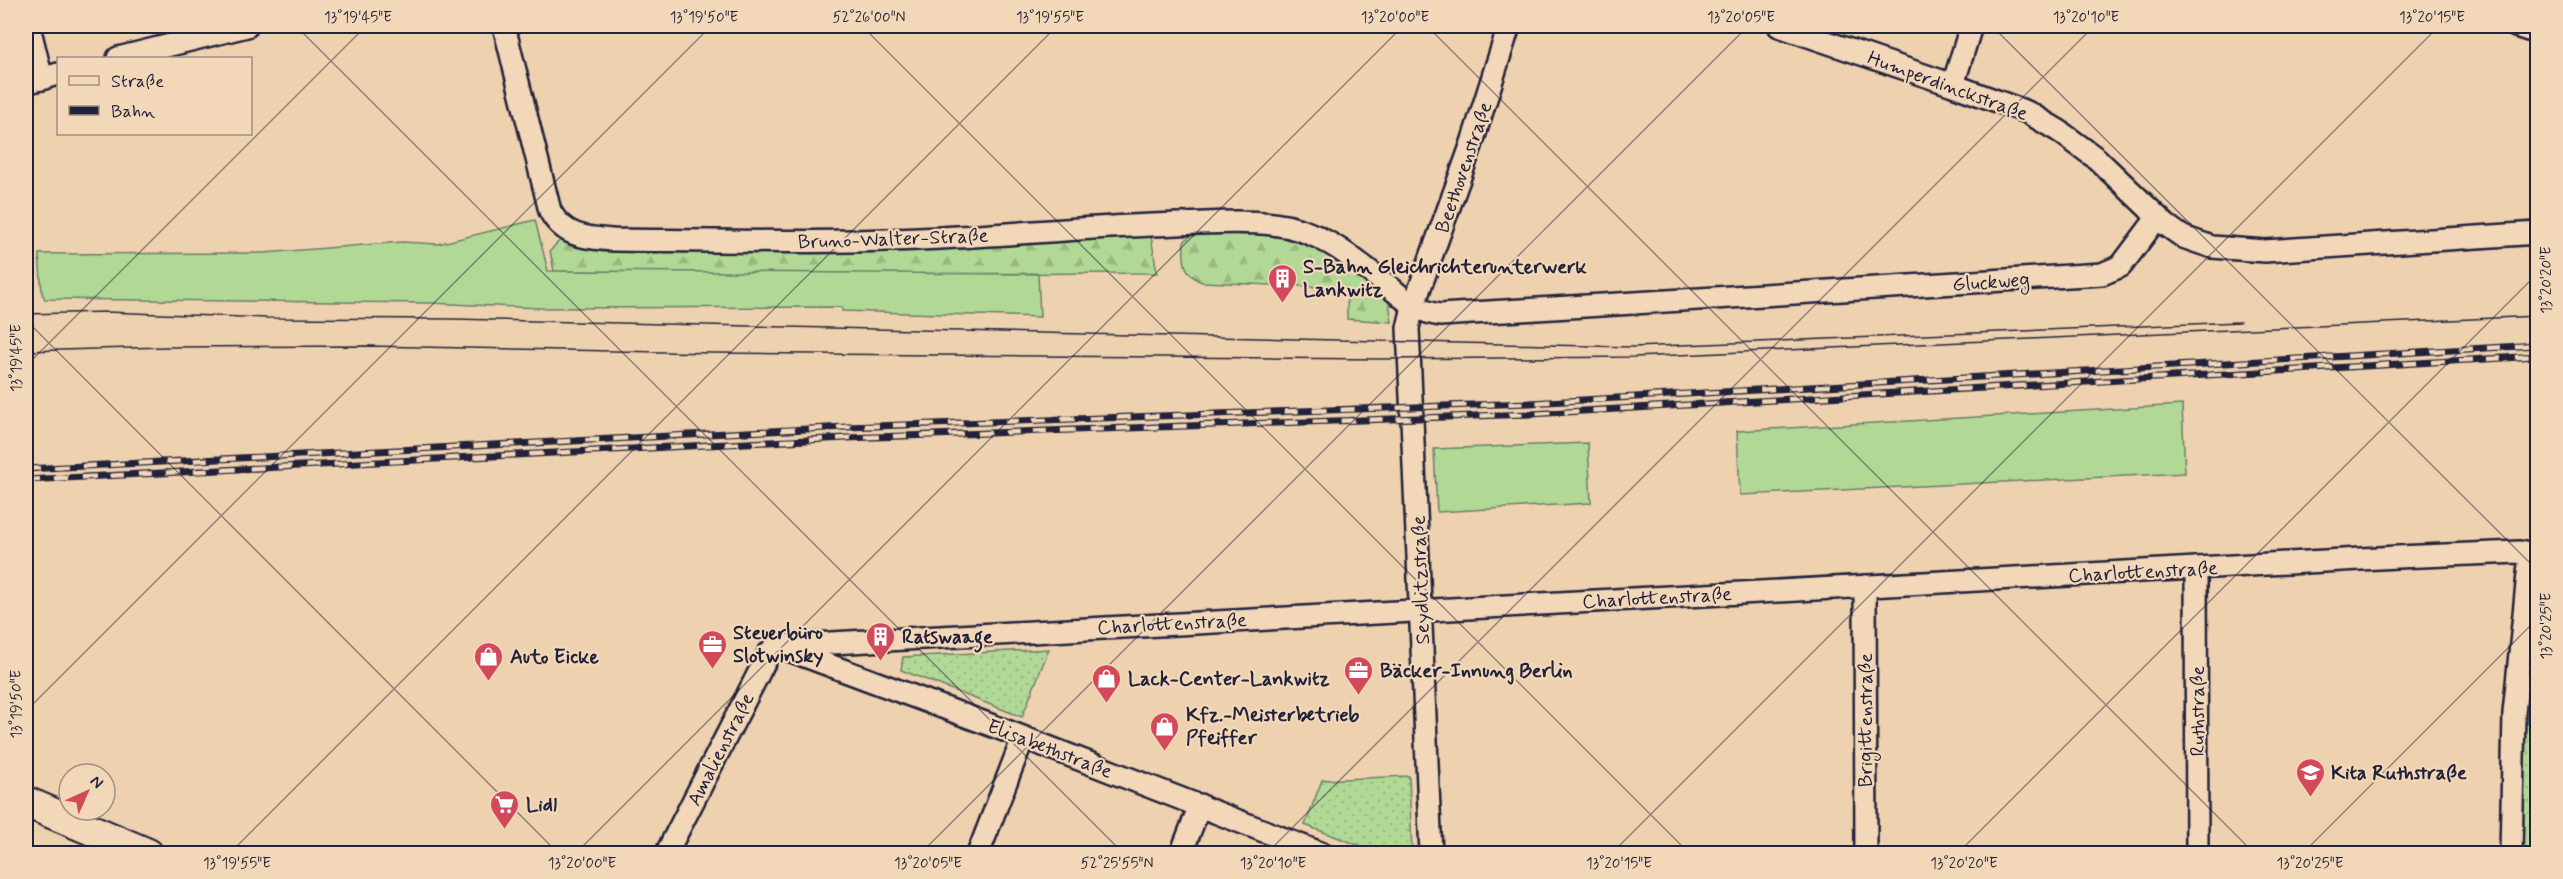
<svg xmlns="http://www.w3.org/2000/svg" width="2563" height="879" viewBox="0 0 2563 879" font-family="Mynerve,sans-serif">
  <style>
    .grass { fill: url(#grass-dots); stroke: #6a7e68; stroke-width: 1.5 }
    .forest { fill: url(#forest-firs); stroke: #6a7e68; stroke-width: 1.5 }
    .garden { fill: #b1d995; stroke: #6a7e68; stroke-width: 1.5 }
    .lines { fill: none; stroke-linecap: round; stroke-linejoin: round }
    .minor-casing { stroke: #22223b; stroke-width: 26 }
    .secondary-casing { stroke: #22223b; stroke-width: 34 }
    .minor { stroke: #f2d7b9; stroke-width: 21 }
    .secondary { stroke: #f2d7b9; stroke-width: 30 }
    .tram { stroke: #22223b; stroke-width: 1.5 }
    .rail-casing { stroke: #22223b; stroke-width: 7 }
    .rail { stroke: #f2d7b9; stroke-width: 4.5; stroke-dasharray: 14; stroke-linecap: butt }
    .ticks { fill: none; stroke: #22223b; stroke-width: 1.5; stroke-opacity: 0.45 }
    .labels { text-anchor: middle; stroke-width: 4.5; stroke-linejoin: round; paint-order: stroke }
    .street-label { font-size: 20px; fill: #22223b; stroke: #f2d7b9 }
    .poi-label { font-size: 20px; font-weight: bold; fill: #22223b; stroke: #f2d7b9; text-anchor: start }
    .neatline { fill: none; stroke: #22223b; stroke-width: 2 }
    .ticks-label { font-size: 15px; text-anchor: middle; fill: #22223b }
  </style>
  <defs>
    <pattern id="grass-dots" width="8" height="8" patternUnits="userSpaceOnUse" patternTransform="scale(1.5)"><rect width="8" height="8" fill="#b1d995"/><path d="M2 2h.1M6 6h.1" fill="none" stroke="#98ba81" stroke-width="1.8" stroke-linecap="round"/></pattern>
    <pattern id="forest-firs" width="22" height="20" patternUnits="userSpaceOnUse" patternTransform="scale(1.5)"><rect width="22" height="20" fill="#b1d995"/><path d="M5 1l3.5 6h-7zM16 11l3.5 6h-7z" fill="#98ba81"/></pattern>
  </defs>
  <rect width="100%" height="100%" fill="#eed1af"/>
  <filter id="ink" filterUnits="userSpaceOnUse"><feTurbulence type="fractalNoise" baseFrequency=".0167" numOctaves="2"/><feDisplacementMap in="SourceGraphic" scale="12" xChannelSelector="R" yChannelSelector="G"/><feConvolveMatrix kernelMatrix="1 2 1 2 8 2 1 2 1" color-interpolation-filters="sRGB"/></filter>
  <g filter="url(#ink)">
    <g class="grass">
      <polygon points="2538,581 2537,852 2519,851 2519,753"/>
      <polygon points="1049,649 1022,717 901,670 903,657"/>
      <polygon points="1409,776 1412,853 1379,853 1305,825 1322,780"/>
    </g>
    <g class="forest">
      <path d="M1264 230 1326 247 1388 296 1392 322 1347 319V288L1202 282C1183 274 1183 260 1184 242L1193 233Z"/>
      <polygon points="1151,236 1157,273 845,274 554,271 550,251 561,239 569,245 579,247 867,251"/>
    </g>
    <g class="garden">
      <polygon points="535,220 548,271 1038,274 1040,317 842,311 842,307 541,308 430,303 45,299 42,293 39,254 264,253 402,242 438,244"/>
      <polygon points="2182,405 2185,473 1740,495 1737,431"/>
      <polygon points="1588,443 1591,503 1437,512 1434,449"/>
    </g>
    <g class="lines">
      <defs>
        <g id="minor">
          <polyline points="29,26 42,79"/>
          <path d="M504 26 550 211C564 237 586 238 613 240 727 241 842 244 957 237 1030 233 1104 226 1178 224 1210 223 1242 220 1273 224 1319 229 1352 257 1387 285 1406 300 1415 311 1440 315L2102 274 2121 266 2157 218"/>
          <polyline points="1779,26 1953,85 2027,112 2059,131 2096,158 2166,225 2183,237 2212,247 2265,251 2538,233"/>
          <polyline points="2516,26 2538,33"/>
          <polyline points="118,58 247,26"/>
          <polyline points="26,83 58,74"/>
          <polyline points="1953,85 1971,26"/>
          <polyline points="2196,568 2197,854"/>
          <polyline points="1865,586 1866,854"/>
          <polyline points="777,646 2397,557 2519,552 2538,556"/>
          <polyline points="786,649 1012,733 1323,854"/>
          <polyline points="666,854 769,653 777,646"/>
          <polyline points="978,854 1023,738"/>
          <polyline points="1181,854 1200,805"/>
          <polyline points="1431,854 1408,328 1413,307 1471,146 1509,26"/>
          <polyline points="2511,854 2514,713 2530,554"/>
        </g>
        <polyline id="secondary" points="26,802 148,854"/>
      </defs>
      <use href="#minor" class="minor-casing"/>
      <use href="#secondary" class="secondary-casing"/>
      <use href="#minor" class="minor"/>
      <use href="#secondary" class="secondary"/>
      <g class="tram">
        <polyline points="26,314 106,312 268,318 453,319 1633,347 2240,322"/>
        <polyline points="26,351 165,347 369,346 713,353 1378,359 1634,357 2538,316"/>
      </g>
      <defs>
        <g id="rail">
          <polyline points="26,469 846,427 1530,403 2538,345"/>
          <polyline points="26,480 846,438 1531,414 2538,356"/>
        </g>
      </defs>
      <use href="#rail" class="rail-casing"/>
      <use href="#rail" class="rail"/>
    </g>
  </g>
  <path class="ticks" d="M296 26 1124 854M862 26 1690 854M1427 26 2255 854M1992 26 2538 571M26 320 559 854M26 366 366 26M26 711 711 26M229 854 1057 26M575 854 1403 26M920 854 1748 26M1266 854 2094 26M1611 854 2439 26M1957 854 2538 273M2302 854 2538 618"/>
  <defs>
    <symbol id="building-pin" viewBox="-11 -11 22 30"><path d="M0 17L-7.5 6A9.5 9.5 0 1 1 7.5 6Z" fill="#d1495b" stroke="#f2d7b9"/><path d="M-4-6H4V6H1V3H-1V6H-4ZM-2.5-4.3h1.7v1.8h-1.7ZM.8-4.3h1.7v1.8H.8ZM-2.5-1h1.7V.8h-1.7ZM.8-1h1.7V.8H.8Z" fill="#fff"/></symbol>
    <symbol id="office-pin" viewBox="-11 -11 22 30"><path d="M0 17L-7.5 6A9.5 9.5 0 1 1 7.5 6Z" fill="#d1495b" stroke="#f2d7b9"/><path d="M-6-3h4V-5.5h4V-3h4V5H-6ZM-1-4.5V-3h2v-1.5ZM-6 0V1H6V0Z" fill="#fff"/></symbol>
    <symbol id="shop-pin" viewBox="-11 -11 22 30"><path d="M0 17L-7.5 6A9.5 9.5 0 1 1 7.5 6Z" fill="#d1495b" stroke="#f2d7b9"/><path d="M-5-2.5h2.3a2.7 3.5 0 0 1 5.4 0H5L5.5 6h-11ZM-1.5-2.5h3a1.5 2.3 0 0 0-3 0Z" fill="#fff"/></symbol>
    <symbol id="school-pin" viewBox="-11 -11 22 30"><path d="M0 17L-7.5 6A9.5 9.5 0 1 1 7.5 6Z" fill="#d1495b" stroke="#f2d7b9"/><path d="M0-5L7-2L0 1L-7-2ZM-4 1L0 2.5L4 1V4Q0 6-4 4Z" fill="#fff"/></symbol>
    <symbol id="supermarket-pin" viewBox="-11 -11 22 30"><path d="M0 17L-7.5 6A9.5 9.5 0 1 1 7.5 6Z" fill="#d1495b" stroke="#f2d7b9"/><path d="M-6-5.5h2.5l.6 2H6L4.5 2H-2.5L-4.4-4H-6ZM-1.5 3.2a1.3 1.3 0 1 0 .1 0ZM3 3.2a1.3 1.3 0 1 0 .1 0Z" fill="#fff"/></symbol>
  </defs>
  <g fill-rule="evenodd">
    <use href="#building-pin" x="1266" y="262" width="33" height="45"/>
    <use href="#building-pin" x="864" y="620" width="33" height="45"/>
    <use href="#office-pin" x="696" y="628" width="33" height="45"/>
    <use href="#shop-pin" x="472" y="640" width="33" height="45"/>
    <use href="#office-pin" x="1342" y="654" width="33" height="45"/>
    <use href="#shop-pin" x="1090" y="662" width="33" height="45"/>
    <use href="#shop-pin" x="1148" y="710" width="33" height="45"/>
    <use href="#school-pin" x="2294" y="756" width="33" height="45"/>
    <use href="#supermarket-pin" x="488" y="788" width="33" height="45"/>
  </g>
  <g class="labels">
    <g class="street-label">
      <text transform="translate(1948 85) rotate(20)" y="7">Humperdinckstraße</text>
      <text transform="translate(1463 167) rotate(-71)" y="7">Beethovenstraße</text>
      <text transform="translate(893 238) rotate(-2)" y="7">Bruno-Walter-Straße</text>
      <text transform="translate(1991 281) rotate(-4)" y="7">Gluckweg</text>
      <text transform="translate(2143 571) rotate(-3)" y="7">Charlottenstraße</text>
      <text transform="translate(1420 580) rotate(-92)" y="7">Seydlitzstraße</text>
      <text transform="translate(1657 597) rotate(-3)" y="7">Charlottenstraße</text>
      <text transform="translate(1172 623) rotate(-3)" y="7">Charlottenstraße</text>
      <text transform="translate(2197 711) rotate(-90)" y="7">Ruthstraße</text>
      <text transform="translate(1865 720) rotate(-90)" y="7">Brigittenstraße</text>
      <text transform="translate(1050 748) rotate(21)" y="7">Elisabethstraße</text>
      <text transform="translate(720 749) rotate(-63)" y="7">Amalienstraße</text>
    </g>
    <g class="poi-label">
      <text x="1303" y="273">S-Bahn Gleichrichterunterwerk<tspan x="1303" dy="23">Lankwitz</tspan></text>
      <text x="733" y="639">Steuerbüro<tspan x="733" dy="23">Slotwinsky</tspan></text>
      <text x="902" y="643">Ratswaage</text>
      <text x="510" y="663">Auto Eicke</text>
      <text x="1380" y="677">Bäcker-Innung Berlin</text>
      <text x="1128" y="685">Lack-Center-Lankwitz</text>
      <text x="1186" y="721">Kfz.-Meisterbetrieb<tspan x="1186" dy="23">Pfeiffer</tspan></text>
      <text x="2331" y="779">Kita Ruthstraße</text>
      <text x="526" y="811">Lidl</text>
    </g>
  </g>
  <rect width="2563" height="879" fill="none" stroke="#f2d7b9" stroke-width="66"/>
  <rect x="57" y="57" width="195" height="78" fill="#f2d7b9" stroke="#9f8f87" stroke-width="1.5"/>
  <rect x="69" y="76" width="30" height="9" fill="#f2d7b9" stroke="#9f8f87" stroke-width="1.5"/>
  <text x="111" y="87" font-size="18" fill="#22223b">Straße</text>
  <rect x="69" y="106" width="30" height="9" fill="#22223b" stroke="#9f8f87" stroke-width="1.5"/>
  <text x="111" y="117" font-size="18" fill="#22223b">Bahn</text>
  <g transform="translate(87 792) rotate(45)"><circle r="28" fill="#f2d7b9" stroke="#9f8f87" stroke-width="1.5"/>
  <path d="M0-4.5L10 22L0 15L-10 22Z" fill="#d1495b"/>
  <text y="-9" font-size="16" font-weight="bold" text-anchor="middle" fill="#22223b">N</text>
  </g>
  <rect x="33" y="33" width="2497" height="813" class="neatline"/>
  <g class="ticks-label">
    <text x="358" y="22">13°19'45"E</text>
    <text x="704" y="22">13°19'50"E</text>
    <text x="869" y="22">52°26'00"N</text>
    <text x="1050" y="22">13°19'55"E</text>
    <text x="1395" y="22">13°20'00"E</text>
    <text x="1741" y="22">13°20'05"E</text>
    <text x="2086" y="22">13°20'10"E</text>
    <text x="2432" y="22">13°20'15"E</text>
    <text transform="translate(2546 280) rotate(-90)" y="5">13°20'20"E</text>
    <text transform="translate(16 358) rotate(-90)" y="5">13°19'45"E</text>
    <text transform="translate(2546 626) rotate(-90)" y="5">13°20'25"E</text>
    <text transform="translate(16 704) rotate(-90)" y="5">13°19'50"E</text>
    <text x="237" y="868">13°19'55"E</text>
    <text x="582" y="868">13°20'00"E</text>
    <text x="928" y="868">13°20'05"E</text>
    <text x="1117" y="868">52°25'55"N</text>
    <text x="1273" y="868">13°20'10"E</text>
    <text x="1619" y="868">13°20'15"E</text>
    <text x="1964" y="868">13°20'20"E</text>
    <text x="2310" y="868">13°20'25"E</text>
  </g>
</svg>
